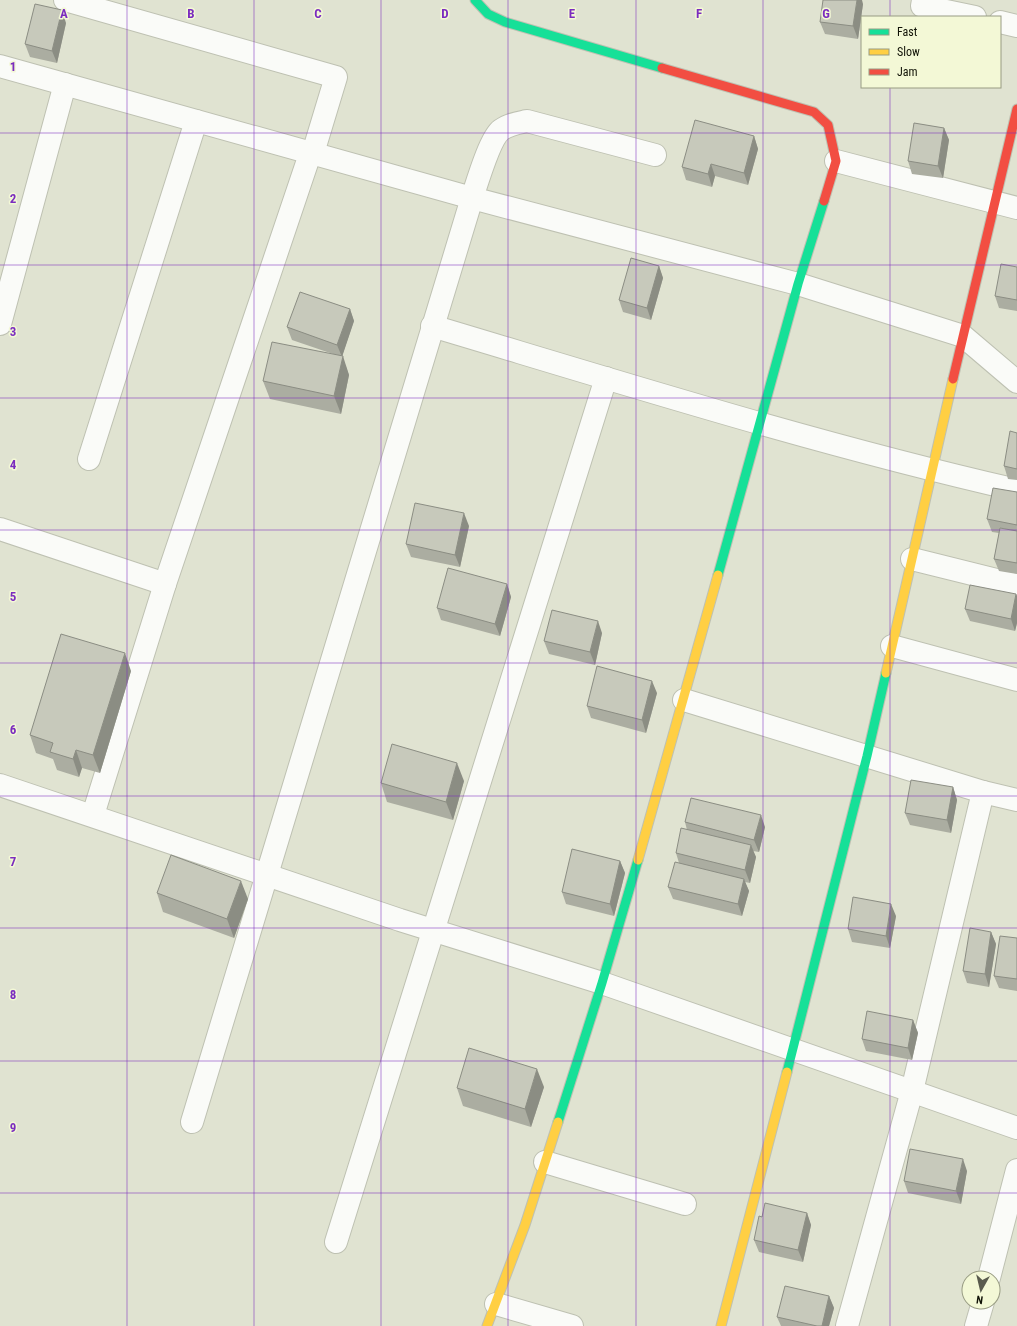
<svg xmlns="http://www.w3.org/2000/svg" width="1017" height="1326" viewBox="0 0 1017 1326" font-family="'Roboto Condensed',sans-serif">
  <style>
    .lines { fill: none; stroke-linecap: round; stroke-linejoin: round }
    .street-casing { stroke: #bec1b2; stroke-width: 24 }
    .fast-casing { stroke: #bec1b2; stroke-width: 11 }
    .slow-casing { stroke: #bec1b2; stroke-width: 11 }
    .jam-casing { stroke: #bec1b2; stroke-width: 11 }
    .street { stroke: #fafbf8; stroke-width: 22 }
    .fast { stroke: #16e098; stroke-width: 9 }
    .slow { stroke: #ffcf43; stroke-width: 9 }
    .jam { stroke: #f24e42; stroke-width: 9 }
    .wall { fill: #abada1 }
    .shaded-wall { fill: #8b8d83 }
    .building { fill: #c7c9bb; stroke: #8b8d83 }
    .grid { fill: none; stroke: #7b2cbf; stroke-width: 1; stroke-opacity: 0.55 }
    .grid-label { font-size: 13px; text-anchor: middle; font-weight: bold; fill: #7b2cbf; stroke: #f3f8d6; stroke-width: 3; stroke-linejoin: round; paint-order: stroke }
  </style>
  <rect width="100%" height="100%" fill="#e0e3d1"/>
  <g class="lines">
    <defs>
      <g id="street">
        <polyline points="65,0 336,77 313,153 310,154 165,584 93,815"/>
        <polyline points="923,0 922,6 975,17"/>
        <polyline points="1000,22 1017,26"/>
        <polyline points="0,66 472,198 798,284 963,336 1017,382"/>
        <polyline points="836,161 1017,208"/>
        <polyline points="0,324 65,84"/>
        <path d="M432 326C626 384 820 445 1017 490"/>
        <polyline points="89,459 196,121"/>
        <polyline points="0,529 165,584"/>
        <polyline points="912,559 1017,585"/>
        <polyline points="892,646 1017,680"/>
        <polyline points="684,700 983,792 1017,800"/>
        <polyline points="0,785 400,920 602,983 1017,1128"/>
        <path d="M192 1122 472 198C477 183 490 138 501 130 509 124 518 123 527 121L655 155"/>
        <polyline points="545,1162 685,1204"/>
        <polyline points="336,1242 606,378"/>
        <polyline points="989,1278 1017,1170"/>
        <polyline points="496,1304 572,1326"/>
        <polyline points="847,1326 912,1091 983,792"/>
        <polyline points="976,1326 983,1302"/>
      </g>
      <g id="fast">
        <polyline points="475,0 488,14 505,22 662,68"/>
        <polyline points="718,575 798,284 824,201"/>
        <polyline points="787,1072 867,756 886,673"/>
        <polyline points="558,1122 602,983 638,860"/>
      </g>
      <g id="slow">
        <polyline points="886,673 953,379"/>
        <polyline points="638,860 718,575"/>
        <polyline points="487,1326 525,1225 558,1122"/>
        <polyline points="721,1326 787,1072"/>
      </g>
      <g id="jam">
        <polyline points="662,68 814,112 828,125 836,161 824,201"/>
        <polyline points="953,379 1017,109"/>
      </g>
    </defs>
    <use href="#street" class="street-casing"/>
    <use href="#fast" class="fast-casing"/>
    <use href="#slow" class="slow-casing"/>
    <use href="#jam" class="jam-casing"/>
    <use href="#street" class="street"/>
    <use href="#fast" class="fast"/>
    <use href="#slow" class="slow"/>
    <use href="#jam" class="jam"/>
  </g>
  <g class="wall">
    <polygon points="863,4 858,39 825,34 820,22"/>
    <polygon points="66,23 57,63 30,57 25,44"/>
    <polygon points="944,128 949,140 943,178 912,174 908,161"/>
    <polygon points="754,136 758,149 748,185 715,176 712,187 686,180 682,167"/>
    <polygon points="659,266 663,278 651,320 623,312 619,300"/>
    <polygon points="1017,267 1017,311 999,308 995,296"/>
    <polygon points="350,309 354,321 342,356 349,375 341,414 270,399 263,381 336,355 292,340 287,327"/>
    <polygon points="1017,433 1017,480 1008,479 1004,466"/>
    <polygon points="1017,492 1017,574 999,571 994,559 999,533 992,532 987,519"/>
    <polygon points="469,526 460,567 411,557 406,544"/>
    <polygon points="507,584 511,597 500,636 441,620 437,608"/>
    <polygon points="1016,594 1017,596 1017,623 1015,631 970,621 965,609"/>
    <polygon points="602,633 595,665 549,654 544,641"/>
    <polygon points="131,671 100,773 82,768 79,777 57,770 53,759 36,753 30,735"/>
    <polygon points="657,693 646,733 591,718 587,706"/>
    <polygon points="464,781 453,820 387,802 381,783"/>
    <polygon points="953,787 957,800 951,833 910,825 905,813"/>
    <polygon points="685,822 765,827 759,852 753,851 756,857 750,883 745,882 749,891 742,916 673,899 668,887 679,863 676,853 687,830"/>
    <polygon points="620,861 625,873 614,916 566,904 562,892"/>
    <polygon points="157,893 248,899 234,938 163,912"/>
    <polygon points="896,916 890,948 852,942 848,929"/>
    <polygon points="991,932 996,944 989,987 967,983 963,971"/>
    <polygon points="1017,938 1017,991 999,988 994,976"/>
    <polygon points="913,1020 918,1033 912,1060 866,1051 862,1039"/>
    <polygon points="544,1087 531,1127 463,1106 457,1088"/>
    <polygon points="967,1171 961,1204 908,1193 904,1181"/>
    <polygon points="807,1213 811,1225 803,1262 759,1252 754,1240 762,1217"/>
    <polygon points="829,1296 834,1308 829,1326 781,1326 777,1317"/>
  </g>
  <g class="shaded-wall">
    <polygon points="857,0 862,0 863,4 858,39 853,26"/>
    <polygon points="62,10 66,23 57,63 52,51"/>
    <polygon points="944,128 949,140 943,178 938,166"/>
    <polygon points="754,136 758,149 748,185 744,173"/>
    <polygon points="711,164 715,176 712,187 708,174"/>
    <polygon points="659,266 663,278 651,320 647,308"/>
    <polygon points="350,309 354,321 342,357 337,345"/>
    <polygon points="343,356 349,375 341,414 334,396"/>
    <polygon points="464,513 469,526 460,567 455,555"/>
    <polygon points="507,584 511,597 500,636 495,624"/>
    <polygon points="1016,594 1017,596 1017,623 1015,631 1011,619"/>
    <polygon points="598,621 602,633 595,665 590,652"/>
    <polygon points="125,653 131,671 100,773 93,755"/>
    <polygon points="652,681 657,693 646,733 642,720"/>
    <polygon points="76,750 82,768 79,777 73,759"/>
    <polygon points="457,763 464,781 453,820 446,802"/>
    <polygon points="953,787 957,800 951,833 947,820"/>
    <polygon points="761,815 765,827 759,852 754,840"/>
    <polygon points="751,845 756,857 750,883 745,870"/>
    <polygon points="620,861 625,873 614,916 610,904"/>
    <polygon points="744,879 749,891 742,916 738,904"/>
    <polygon points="241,881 248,899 234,938 227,919"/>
    <polygon points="891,904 896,916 890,948 886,936"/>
    <polygon points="991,932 996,944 989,987 985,974"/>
    <polygon points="913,1020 918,1033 912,1060 908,1048"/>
    <polygon points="537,1069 544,1087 531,1127 525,1109"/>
    <polygon points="963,1159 967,1171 961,1204 956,1191"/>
    <polygon points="807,1213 811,1225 803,1262 798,1250"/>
    <polygon points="829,1296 834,1308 829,1326 822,1326"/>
  </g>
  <g class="building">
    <polygon points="823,0 857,0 853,26 820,22"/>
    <polygon points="35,4 62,10 52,51 25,44"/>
    <polygon points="695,120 754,136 744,173 711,164 708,174 682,167"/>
    <polygon points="914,123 944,128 938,166 908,161"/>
    <polygon points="631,258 659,266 647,308 619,300"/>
    <polygon points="1001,264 1017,267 1017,300 995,296"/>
    <polygon points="300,292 350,309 337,345 287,327"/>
    <polygon points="272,342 343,356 334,396 263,381"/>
    <polygon points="1010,431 1017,433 1017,469 1004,466"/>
    <polygon points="993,488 1017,492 1017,525 987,519"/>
    <polygon points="415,503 464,513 455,555 406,544"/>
    <polygon points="1000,528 1017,531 1017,563 994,559"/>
    <polygon points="448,568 507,584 495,624 437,608"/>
    <polygon points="970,585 1016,594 1011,619 965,609"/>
    <polygon points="552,610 598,621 590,652 544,641"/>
    <polygon points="61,634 125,653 93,755 76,750 73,759 50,752 53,743 30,735"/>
    <polygon points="597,666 652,681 642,720 587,706"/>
    <polygon points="392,744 457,763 446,802 381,783"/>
    <polygon points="911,780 953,787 947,820 905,813"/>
    <polygon points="691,798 761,815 754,840 685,822"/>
    <polygon points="681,828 751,845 745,870 676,853"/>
    <polygon points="572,849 620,861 610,904 562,892"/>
    <polygon points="171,855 241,881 227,919 157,893"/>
    <polygon points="675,862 744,879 738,904 668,887"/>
    <polygon points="853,897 891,904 886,936 848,929"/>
    <polygon points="970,928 991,932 985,974 963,971"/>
    <polygon points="1000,936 1017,938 1017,979 994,976"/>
    <polygon points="867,1011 913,1020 908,1048 862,1039"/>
    <polygon points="469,1048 537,1069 525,1109 457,1088"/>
    <polygon points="910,1149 963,1159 956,1191 904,1181"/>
    <polygon points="765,1203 807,1213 798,1250 754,1240 759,1216 762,1217"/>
    <polygon points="785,1286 829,1296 822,1326 817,1326 777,1317"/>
  </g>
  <path class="grid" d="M127 0V1326M254 0V1326M381 0V1326M508 0V1326M636 0V1326M763 0V1326M890 0V17M890 87V1326M0 133H1017M0 265H1017M0 398H1017M0 530H1017M0 663H1017M0 796H1017M0 928H1017M0 1061H1017M0 1193H1017"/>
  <g class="grid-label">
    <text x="64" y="18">A</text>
    <text x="191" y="18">B</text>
    <text x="318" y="18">C</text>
    <text x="445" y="18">D</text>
    <text x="572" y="18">E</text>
    <text x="699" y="18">F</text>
    <text x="826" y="18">G</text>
    <text x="13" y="71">1</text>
    <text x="13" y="203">2</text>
    <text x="13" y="336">3</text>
    <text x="13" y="469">4</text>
    <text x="13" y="601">5</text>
    <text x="13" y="734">6</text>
    <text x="13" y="866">7</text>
    <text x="13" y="999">8</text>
    <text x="13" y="1132">9</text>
  </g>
  <rect x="861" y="16" width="140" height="72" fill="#f3f8d6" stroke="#989c83"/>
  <rect x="869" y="29" width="20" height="6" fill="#16e098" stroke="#989c83"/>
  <text x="897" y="36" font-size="12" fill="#101206">Fast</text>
  <rect x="869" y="49" width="20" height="6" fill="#ffcf43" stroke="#989c83"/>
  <text x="897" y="56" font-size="12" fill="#101206">Slow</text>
  <rect x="869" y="69" width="20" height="6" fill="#f24e42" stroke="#989c83"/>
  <text x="897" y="76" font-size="12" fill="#101206">Jam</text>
  <g transform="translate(981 1290) rotate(188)"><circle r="19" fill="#f3f8d6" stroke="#989c83"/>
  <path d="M0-3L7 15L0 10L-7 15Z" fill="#595b4d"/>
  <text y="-6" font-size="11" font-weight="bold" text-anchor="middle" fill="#101206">N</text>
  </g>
</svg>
